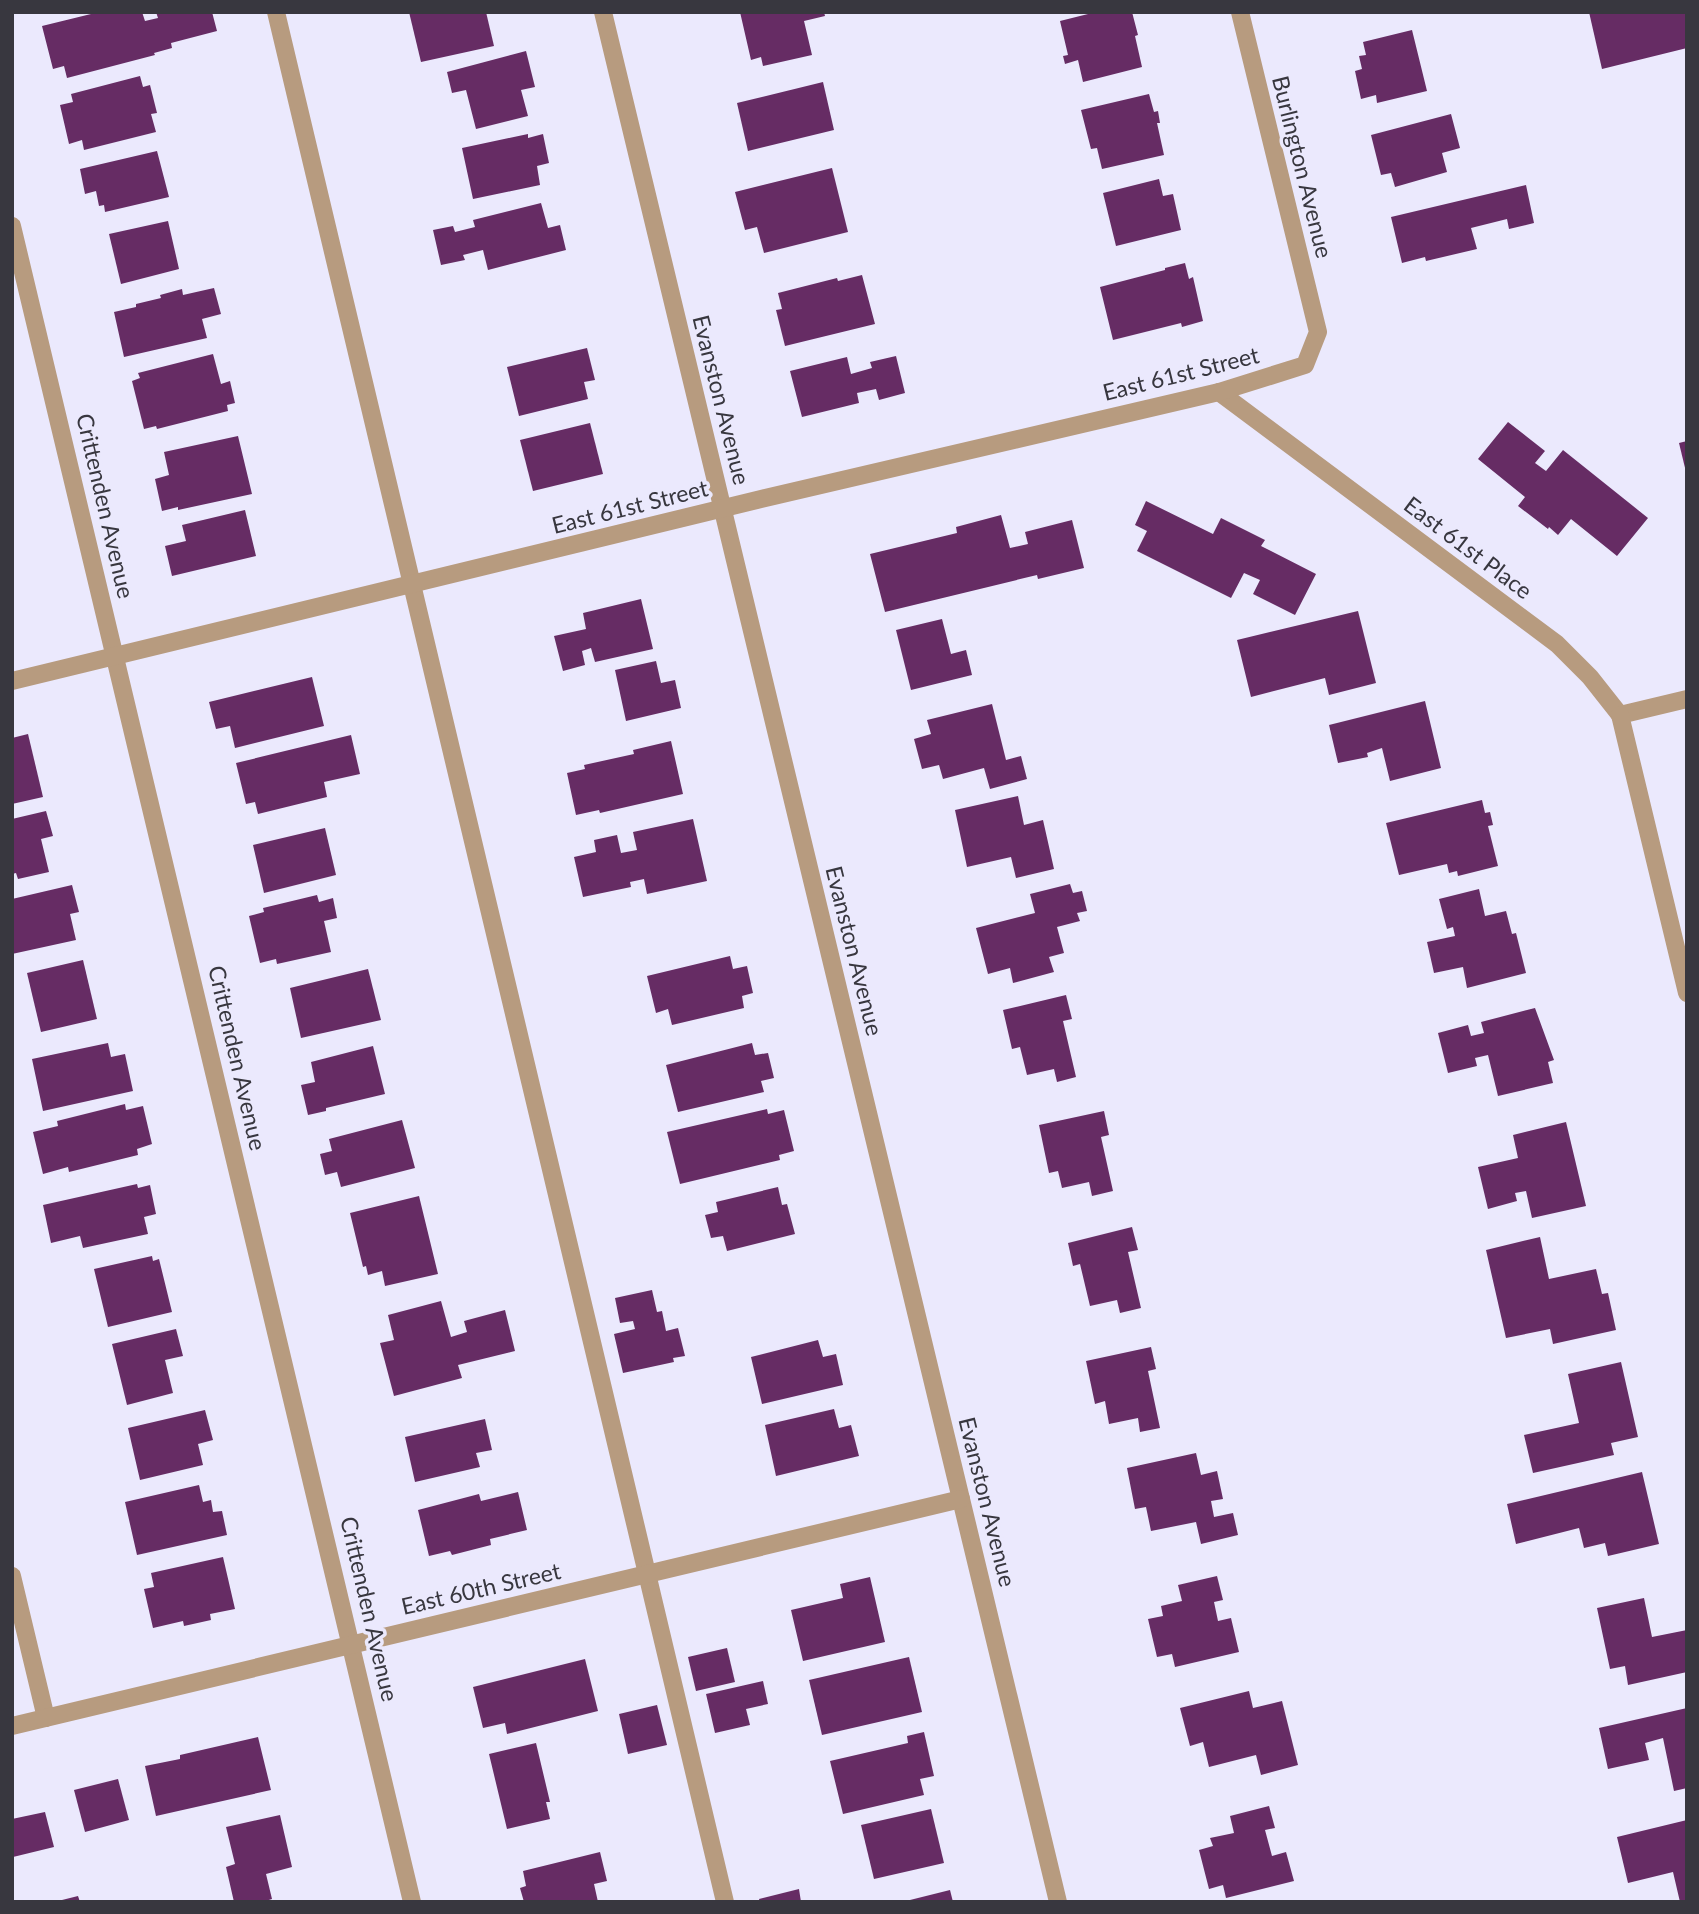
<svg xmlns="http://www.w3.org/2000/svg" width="1699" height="1914" viewBox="0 0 1699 1914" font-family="Lato,sans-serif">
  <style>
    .building { fill: #662c64 }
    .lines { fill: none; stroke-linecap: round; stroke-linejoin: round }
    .service { stroke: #b79b7f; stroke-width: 18 }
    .minor { stroke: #b79b7f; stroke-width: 18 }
    .labels { text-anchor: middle; stroke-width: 7; stroke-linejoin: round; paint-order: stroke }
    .street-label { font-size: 23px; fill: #38373f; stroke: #ebe9fd }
  </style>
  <rect width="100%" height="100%" fill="#ebe9fd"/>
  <g class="building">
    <polygon points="90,12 142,12 145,21 158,18 156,12 212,12 217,31 171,43 172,48 154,53 155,55 67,78 64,66 53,69 42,26 91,14"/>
    <polygon points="409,12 486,12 494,46 421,62"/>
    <polygon points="740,12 824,12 825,16 804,21 812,55 763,66 761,57 751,60"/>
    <polygon points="1096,12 1132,12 1138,35 1135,36 1142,67 1083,82 1078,60 1065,64 1063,56 1068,55 1060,21"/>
    <polygon points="1589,12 1687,12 1687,48 1602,69"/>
    <polygon points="1412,30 1427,91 1377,103 1376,95 1361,99 1355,71 1362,69 1359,56 1366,55 1363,42"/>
    <polygon points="526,51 535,87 521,90 528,116 476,129 466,90 452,93 447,72"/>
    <polygon points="140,76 143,87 150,85 157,113 151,114 156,132 84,150 82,140 69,144 60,105 73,102 71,94"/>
    <polygon points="823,82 834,130 748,151 737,103"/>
    <polygon points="1149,94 1154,112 1158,111 1160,123 1157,123 1164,155 1102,169 1097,148 1091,149 1081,110"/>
    <polygon points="1451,114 1460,148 1442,153 1447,172 1395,187 1391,173 1381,175 1371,135"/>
    <polygon points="528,134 528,138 543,134 549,163 537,166 540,185 473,199 462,148"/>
    <polygon points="157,151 169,197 105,212 104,205 99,206 96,191 85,194 80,169"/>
    <polygon points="832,168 848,232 764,253 757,227 745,230 735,192"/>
    <polygon points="1159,179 1163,196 1173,194 1181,230 1116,246 1103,193"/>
    <polygon points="1526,185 1534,223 1509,229 1507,219 1471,228 1477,249 1426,261 1425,257 1402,263 1391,217"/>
    <polygon points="541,203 548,228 560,225 566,250 488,270 483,250 463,255 465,260 441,265 433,230 453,226 455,232 475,227 473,220"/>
    <polygon points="168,221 179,269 121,284 109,234"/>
    <polygon points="1185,263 1189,279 1193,277 1203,321 1182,327 1181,323 1113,340 1100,287 1165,270 1165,268"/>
    <polygon points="862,275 875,324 785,346 776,310 782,309 778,293 837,278 838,281"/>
    <polygon points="214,288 221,314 202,319 207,338 124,357 114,312 136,307 136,304 161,298 160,295 182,289 183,295"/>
    <polygon points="587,348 595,380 584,382 588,399 519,416 507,367"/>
    <polygon points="213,354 221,384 230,381 235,403 227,405 228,411 157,429 156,426 144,429 132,381 140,378 138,373"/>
    <polygon points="896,356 905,393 879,400 876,389 857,393 859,403 802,417 790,371 847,357 851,374 872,368 870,362"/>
    <polygon points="1508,422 1545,451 1535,463 1546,471 1563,450 1648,518 1617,556 1571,519 1558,535 1549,527 1548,529 1518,506 1525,497 1478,459"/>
    <polygon points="590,423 603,474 533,491 520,440"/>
    <polygon points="238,436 252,494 178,510 178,507 162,511 155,479 169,475 164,452"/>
    <polygon points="1687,441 1687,471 1686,472 1679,443"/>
    <polygon points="1146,501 1213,534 1221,518 1265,540 1261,546 1316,574 1295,615 1253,594 1260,580 1244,573 1231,598 1137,551 1147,531 1135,525"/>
    <polygon points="245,510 256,556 172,576 165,546 186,541 182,525"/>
    <polygon points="1001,515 1010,548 1028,544 1025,532 1072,520 1084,568 1038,579 1037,575 885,612 870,554 957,533 956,527"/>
    <polygon points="641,599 653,649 595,662 591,648 582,651 585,665 563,671 554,636 586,629 583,613"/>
    <polygon points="1358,611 1376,683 1329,695 1325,678 1251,697 1237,640"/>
    <polygon points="942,619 951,654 966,650 972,675 911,690 896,630"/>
    <polygon points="656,661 661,683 675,680 681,708 626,721 615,670"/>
    <polygon points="312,677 324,726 235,748 230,726 216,729 209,702"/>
    <polygon points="1425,701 1441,768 1390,781 1382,748 1367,753 1368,757 1338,763 1329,725"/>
    <polygon points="992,704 1006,760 1021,756 1027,779 990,789 984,768 943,779 939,765 922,769 914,739 931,734 927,720"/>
    <polygon points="28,734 43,797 12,804 12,738"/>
    <polygon points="351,735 360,774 324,782 327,797 258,814 255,802 246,804 236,763"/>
    <polygon points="671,741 683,794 600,813 599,810 576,815 567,773 585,769 584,765 634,754 633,750"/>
    <polygon points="1018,796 1024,825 1043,820 1054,869 1016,878 1011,857 967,867 955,810"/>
    <polygon points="1482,800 1485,813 1490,812 1493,825 1488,826 1498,866 1458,876 1457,871 1449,873 1447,864 1399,875 1386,823"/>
    <polygon points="46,811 53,836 41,839 49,872 18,879 16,873 12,874 12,819"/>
    <polygon points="693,819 707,881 647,894 644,879 630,882 631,887 583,897 574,857 596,852 594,840 617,835 621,853 637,850 633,832"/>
    <polygon points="325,828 336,875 264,893 253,845"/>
    <polygon points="1070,884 1073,893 1082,891 1087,911 1077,913 1080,921 1057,927 1064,953 1049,957 1054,972 1013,983 1010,968 988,974 976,928 1035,913 1030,894"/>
    <polygon points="72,885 79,912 70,914 76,940 12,954 12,899"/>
    <polygon points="1479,889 1485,916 1506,911 1512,934 1516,933 1526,973 1467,988 1463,967 1434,973 1427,942 1455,936 1453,927 1447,929 1439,899"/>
    <polygon points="317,895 319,902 333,898 337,918 324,921 331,952 277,964 276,959 260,963 249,916 264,912 263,908"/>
    <polygon points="730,956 733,969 747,966 753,993 742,996 744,1008 672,1025 668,1009 656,1013 647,976"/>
    <polygon points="83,960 97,1019 41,1032 27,973"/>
    <polygon points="368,969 381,1020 301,1038 290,988"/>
    <polygon points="1066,995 1072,1019 1063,1021 1076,1077 1057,1082 1054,1069 1027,1075 1020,1047 1012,1049 1003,1010"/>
    <polygon points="1535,1008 1554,1060 1548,1062 1553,1083 1498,1096 1488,1055 1475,1058 1477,1066 1448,1073 1438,1033 1468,1025 1471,1036 1484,1033 1481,1022"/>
    <polygon points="108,1043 111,1057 125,1054 133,1091 43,1111 32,1059"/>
    <polygon points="752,1043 755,1055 768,1053 774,1078 761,1081 764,1092 678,1112 666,1065"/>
    <polygon points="373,1046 385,1094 326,1108 326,1111 308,1115 301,1085 315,1082 311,1062"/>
    <polygon points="125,1104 126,1110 143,1106 152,1144 137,1149 138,1155 69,1172 68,1167 43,1174 33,1132 58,1126 57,1121"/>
    <polygon points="767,1109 768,1114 784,1110 794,1151 779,1155 780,1160 680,1184 667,1132"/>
    <polygon points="1104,1111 1109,1135 1101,1137 1113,1191 1092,1196 1089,1182 1062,1188 1058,1171 1049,1173 1039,1125"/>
    <polygon points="402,1120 415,1168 341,1187 337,1172 325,1175 320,1154 332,1151 329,1139"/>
    <polygon points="1566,1122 1586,1206 1532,1218 1526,1191 1515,1193 1517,1201 1488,1209 1478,1167 1518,1158 1513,1135"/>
    <polygon points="137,1184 138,1188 150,1185 156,1214 144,1217 148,1234 83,1248 80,1236 51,1243 43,1205"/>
    <polygon points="778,1187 782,1205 787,1204 795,1234 727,1251 723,1236 711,1238 705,1215 718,1212 716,1202"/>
    <polygon points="419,1196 438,1274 385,1286 382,1271 368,1275 366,1266 363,1267 350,1213"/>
    <polygon points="1132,1227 1138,1250 1128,1252 1141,1308 1120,1313 1117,1300 1090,1306 1080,1264 1073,1266 1068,1243"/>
    <polygon points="1540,1237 1549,1279 1596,1269 1602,1294 1608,1293 1616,1330 1553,1344 1550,1329 1506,1338 1486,1250"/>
    <polygon points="152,1256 153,1261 159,1259 172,1312 108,1327 94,1269"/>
    <polygon points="652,1290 657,1312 662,1311 666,1331 678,1328 685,1356 673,1358 674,1362 623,1373 614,1334 635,1329 633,1321 620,1323 615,1298"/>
    <polygon points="441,1301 451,1337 467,1332 464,1321 505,1310 515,1351 458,1365 462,1378 394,1396 380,1343 394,1340 388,1315"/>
    <polygon points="176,1329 183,1356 165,1360 173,1393 127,1405 112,1344"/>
    <polygon points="818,1340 823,1357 836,1354 843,1385 762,1404 751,1357"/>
    <polygon points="1151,1347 1156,1369 1148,1371 1160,1428 1140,1432 1138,1418 1109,1424 1105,1401 1095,1404 1086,1361"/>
    <polygon points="1621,1362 1638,1437 1611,1443 1614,1455 1533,1473 1524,1435 1579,1423 1568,1374"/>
    <polygon points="834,1409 839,1428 851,1425 859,1456 776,1476 765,1425"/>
    <polygon points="205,1410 213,1440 198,1444 203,1465 140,1480 128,1428"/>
    <polygon points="485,1419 492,1450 476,1453 480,1467 415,1482 405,1437"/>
    <polygon points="1196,1453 1201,1475 1217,1471 1223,1499 1211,1501 1214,1517 1233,1513 1238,1535 1201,1544 1196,1522 1151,1531 1146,1507 1135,1509 1127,1468"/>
    <polygon points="1642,1472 1659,1544 1608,1556 1605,1543 1584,1548 1579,1528 1516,1544 1507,1504"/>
    <polygon points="199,1485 203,1502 211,1500 213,1512 222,1511 227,1535 137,1555 125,1502"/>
    <polygon points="518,1492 527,1530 490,1539 491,1545 452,1555 450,1551 429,1556 418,1510 479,1494 481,1501"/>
    <polygon points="223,1557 235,1609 210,1614 211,1620 184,1626 183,1621 153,1628 144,1589 154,1587 151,1573"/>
    <polygon points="1217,1576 1223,1600 1214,1602 1218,1621 1231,1618 1239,1652 1175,1667 1172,1654 1157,1657 1148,1619 1163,1616 1161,1606 1182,1601 1178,1585"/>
    <polygon points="870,1577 885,1642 803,1661 791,1610 843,1598 840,1584"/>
    <polygon points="1644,1598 1652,1637 1687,1630 1687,1672 1628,1685 1625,1666 1610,1669 1597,1608"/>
    <polygon points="727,1648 735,1682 696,1691 688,1657"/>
    <polygon points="909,1657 922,1712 822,1735 809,1680"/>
    <polygon points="585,1659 598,1711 507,1734 505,1723 483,1728 473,1687"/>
    <polygon points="763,1681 768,1704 746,1709 750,1725 715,1733 706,1694"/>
    <polygon points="1249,1691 1253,1708 1282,1701 1298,1765 1261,1775 1256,1755 1209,1767 1203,1742 1190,1746 1180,1708"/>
    <polygon points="657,1705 667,1745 628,1754 619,1714"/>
    <polygon points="1687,1708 1687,1788 1674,1791 1663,1738 1645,1743 1649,1760 1608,1769 1599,1728"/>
    <polygon points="924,1732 934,1776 920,1779 924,1795 843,1814 830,1761 908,1743 907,1736"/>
    <polygon points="258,1737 271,1790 156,1816 145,1766 180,1759 180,1755"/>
    <polygon points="536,1743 550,1802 546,1802 550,1819 507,1829 489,1754"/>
    <polygon points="118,1779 129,1820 85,1832 74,1790"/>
    <polygon points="1269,1806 1275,1828 1265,1830 1272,1856 1286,1852 1294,1881 1226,1898 1223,1885 1209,1889 1199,1850 1213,1846 1210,1838 1234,1833 1230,1816"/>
    <polygon points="931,1809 944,1863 874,1879 861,1825"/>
    <polygon points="45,1812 54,1847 13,1857 12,1819"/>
    <polygon points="280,1815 292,1867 266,1874 272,1899 262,1902 234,1902 226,1867 235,1864 226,1827"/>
    <polygon points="1687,1820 1687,1902 1680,1902 1673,1872 1628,1883 1617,1837"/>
    <polygon points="600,1852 607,1881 594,1884 598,1902 524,1902 520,1888 526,1886 523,1871"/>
    <polygon points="799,1889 801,1902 760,1902 759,1899"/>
    <polygon points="950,1890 953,1902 906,1902 906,1901"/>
    <polygon points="78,1896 80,1902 58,1902 58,1901"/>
  </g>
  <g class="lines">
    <g class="service">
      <polyline points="276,12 725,1902"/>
      <polyline points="12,1576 46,1718"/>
    </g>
    <g class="minor">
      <polyline points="603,12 1058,1902"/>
      <polyline points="12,226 412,1902"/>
      <polyline points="1219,392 1557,644 1590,677 1620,715 1687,699"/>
      <polyline points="12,681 757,500 1219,392 1305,365 1318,332 1240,12"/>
      <polyline points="1620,715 1687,993"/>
      <polyline points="12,1726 961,1499"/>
    </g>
  </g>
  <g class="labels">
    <g class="street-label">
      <text transform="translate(1302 167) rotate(76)" y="8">Burlington Avenue</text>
      <text transform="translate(1181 374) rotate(-14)" y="8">East 61st Street</text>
      <text transform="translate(721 400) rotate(76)" y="8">Evanston Avenue</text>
      <text transform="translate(105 506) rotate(77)" y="8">Crittenden Avenue</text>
      <text transform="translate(630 507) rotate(-14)" y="8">East 61st Street</text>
      <text transform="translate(1468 548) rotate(37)" y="8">East 61st Place</text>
      <text transform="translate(854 951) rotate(76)" y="8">Evanston Avenue</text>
      <text transform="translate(237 1058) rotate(77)" y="8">Crittenden Avenue</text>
      <text transform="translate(987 1502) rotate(76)" y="8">Evanston Avenue</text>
      <text transform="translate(481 1589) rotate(-13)" y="8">East 60th Street</text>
      <text transform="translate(369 1609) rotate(77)" y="8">Crittenden Avenue</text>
    </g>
  </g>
  <rect width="1699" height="1914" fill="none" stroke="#38373f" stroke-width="28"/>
</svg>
